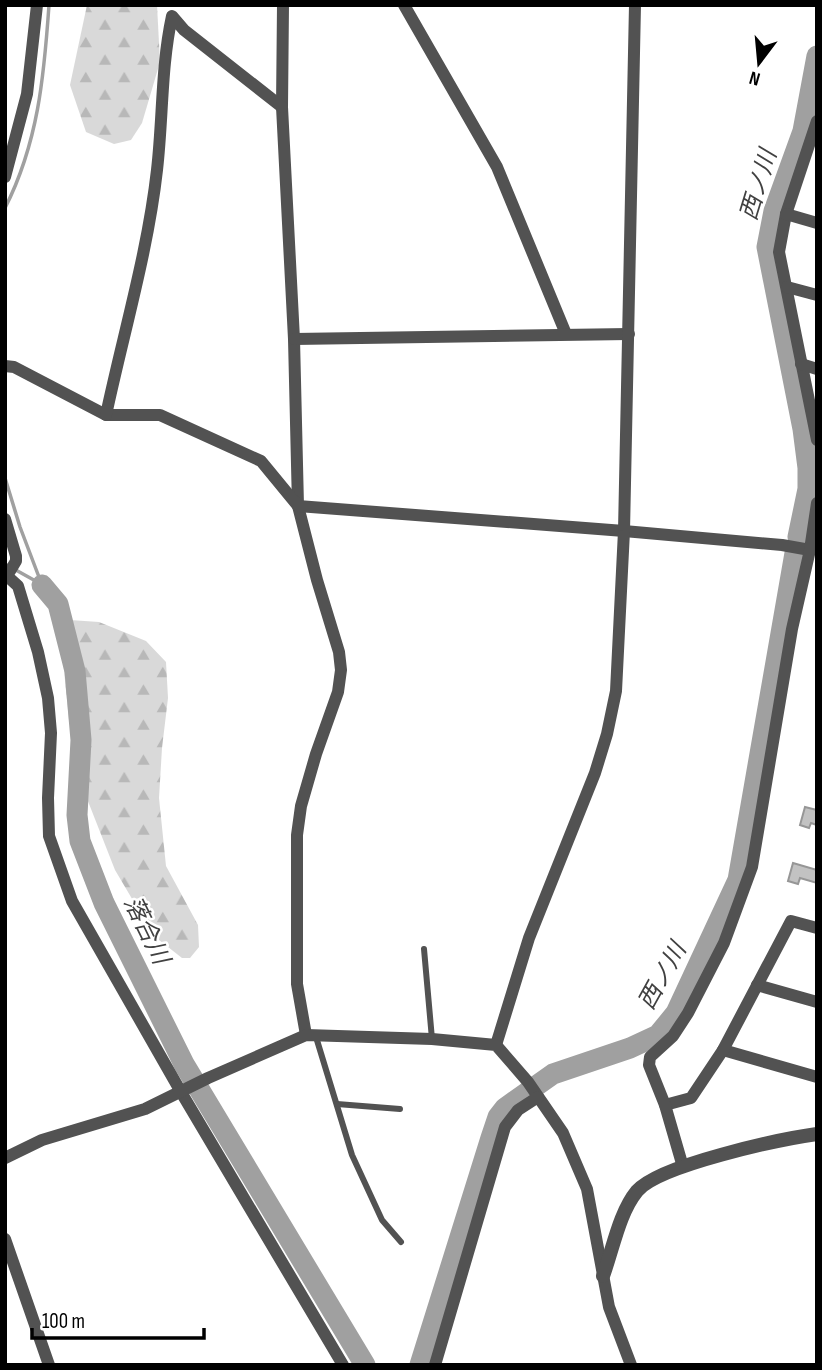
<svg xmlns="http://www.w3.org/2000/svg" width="822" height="1370" viewBox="0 0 822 1370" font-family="'Sofia Sans Condensed','Noto Sans JP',sans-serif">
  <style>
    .forest { fill: url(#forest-firs) }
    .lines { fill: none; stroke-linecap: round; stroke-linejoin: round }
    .stream { stroke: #a0a0a0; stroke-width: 3.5 }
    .river { stroke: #a0a0a0; stroke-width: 21 }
    .building { fill: #c2c2c2; stroke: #969696; stroke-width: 2 }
    .service { stroke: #525252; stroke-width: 6 }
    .minor { stroke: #525252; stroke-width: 12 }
    .tertiary { stroke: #525252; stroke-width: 14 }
    .labels { text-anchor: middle; stroke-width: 5; stroke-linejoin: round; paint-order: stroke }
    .water-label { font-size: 24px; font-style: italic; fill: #414141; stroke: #fff }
  </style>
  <defs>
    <pattern id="forest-firs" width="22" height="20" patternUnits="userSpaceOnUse" patternTransform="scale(1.75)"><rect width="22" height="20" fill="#d9d9d9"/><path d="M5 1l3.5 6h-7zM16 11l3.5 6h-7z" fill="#b8b8b8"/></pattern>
  </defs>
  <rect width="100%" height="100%" fill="#fff"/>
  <g class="forest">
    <polygon points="87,5 157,5 160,62 142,123 131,140 114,144 86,132 70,85"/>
    <polygon points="70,620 99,622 146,641 166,662 168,698 162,748 159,798 166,866 198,925 199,947 190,958 182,958 154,936 115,870 82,786 69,720 62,651"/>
  </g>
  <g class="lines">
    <g class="stream">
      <path d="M5 208C38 143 44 77 49 5"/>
      <polyline points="5,478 20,527 42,585"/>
      <polyline points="5,564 41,584"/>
    </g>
    <g class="river">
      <polyline points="798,537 808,489 808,468 803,429 767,247 774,211 803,131 817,56"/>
      <polyline points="42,585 58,604 75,671 81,740 77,815 80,841 104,903 184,1064 365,1365"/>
      <polyline points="420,1365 491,1138 498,1117 505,1108 553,1074 630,1048 658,1035 676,1013 738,880 795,553"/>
    </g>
  </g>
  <g class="building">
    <polygon points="805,807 817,810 817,825 811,823 809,828 800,825"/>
    <polygon points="793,863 817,870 817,883 800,878 798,884 788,881"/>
  </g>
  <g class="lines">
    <g class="service">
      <polyline points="424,949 432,1039"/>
      <polyline points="316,1037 352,1155 382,1220 401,1242"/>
      <polyline points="337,1104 400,1109"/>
    </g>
    <g class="minor">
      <polyline points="283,5 282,107 294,339 298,506 317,580 339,652 341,670 338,692 316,754 301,806 297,835 297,984 306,1035"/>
      <polyline points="404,5 497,167 566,334"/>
      <polyline points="817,121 786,214 779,252 817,440"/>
      <polyline points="5,177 27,94 37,5"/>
      <polyline points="786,214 817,223"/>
      <polyline points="787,287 817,295"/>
      <polyline points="294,339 629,334"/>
      <polyline points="801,364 817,369"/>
      <polyline points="5,366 14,367 106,415 160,415 261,461 298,506 624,531 782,545 810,550"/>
      <path d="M106 415C123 335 148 251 157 170 163 118 161 67 172 16L184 30 282 107"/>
      <polyline points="5,519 16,556 16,561 7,576 18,586 38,652 48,698 51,733 48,798 49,836 72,901 181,1092 343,1365"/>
      <polyline points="757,985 817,1002"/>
      <polyline points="496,1045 529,938 595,773 607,734 616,691 624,531 635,5"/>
      <polyline points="723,1050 817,1077"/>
      <polyline points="665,1105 691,1098 723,1050 791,921 817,928"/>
      <polyline points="5,1158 42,1140 145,1109 208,1078 306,1035 432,1039 496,1045 528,1082 563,1133 587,1189 609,1307 631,1365"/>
      <polyline points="683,1167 665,1105 649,1065 650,1057 673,1036 688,1013 724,943 752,867 792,629 810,550 817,503"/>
      <polyline points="5,1239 49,1365"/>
      <polyline points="435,1365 505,1127 518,1110 538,1097"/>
    </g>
    <path class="tertiary" d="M603 1276C613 1249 619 1213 637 1191 659 1165 781 1139 817 1134"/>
  </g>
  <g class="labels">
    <g class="water-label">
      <text transform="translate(758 185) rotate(-73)" y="8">西ノ川</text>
      <text transform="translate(147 930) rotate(64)" y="8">落合川</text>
      <text transform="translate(662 976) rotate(-61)" y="8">西ノ川</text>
    </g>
  </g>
  <rect width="822" height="1370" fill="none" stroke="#000000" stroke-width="14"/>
  <g transform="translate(759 63) rotate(196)" stroke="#ffffff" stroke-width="5" paint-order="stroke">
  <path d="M0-5L12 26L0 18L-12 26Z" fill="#000000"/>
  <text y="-10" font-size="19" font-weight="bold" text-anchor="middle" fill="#000000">N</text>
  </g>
  <path d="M32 1328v10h172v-10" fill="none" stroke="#000000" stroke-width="3.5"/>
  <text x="42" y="1328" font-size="21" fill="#000000" stroke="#ffffff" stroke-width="5" paint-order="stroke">100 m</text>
</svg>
